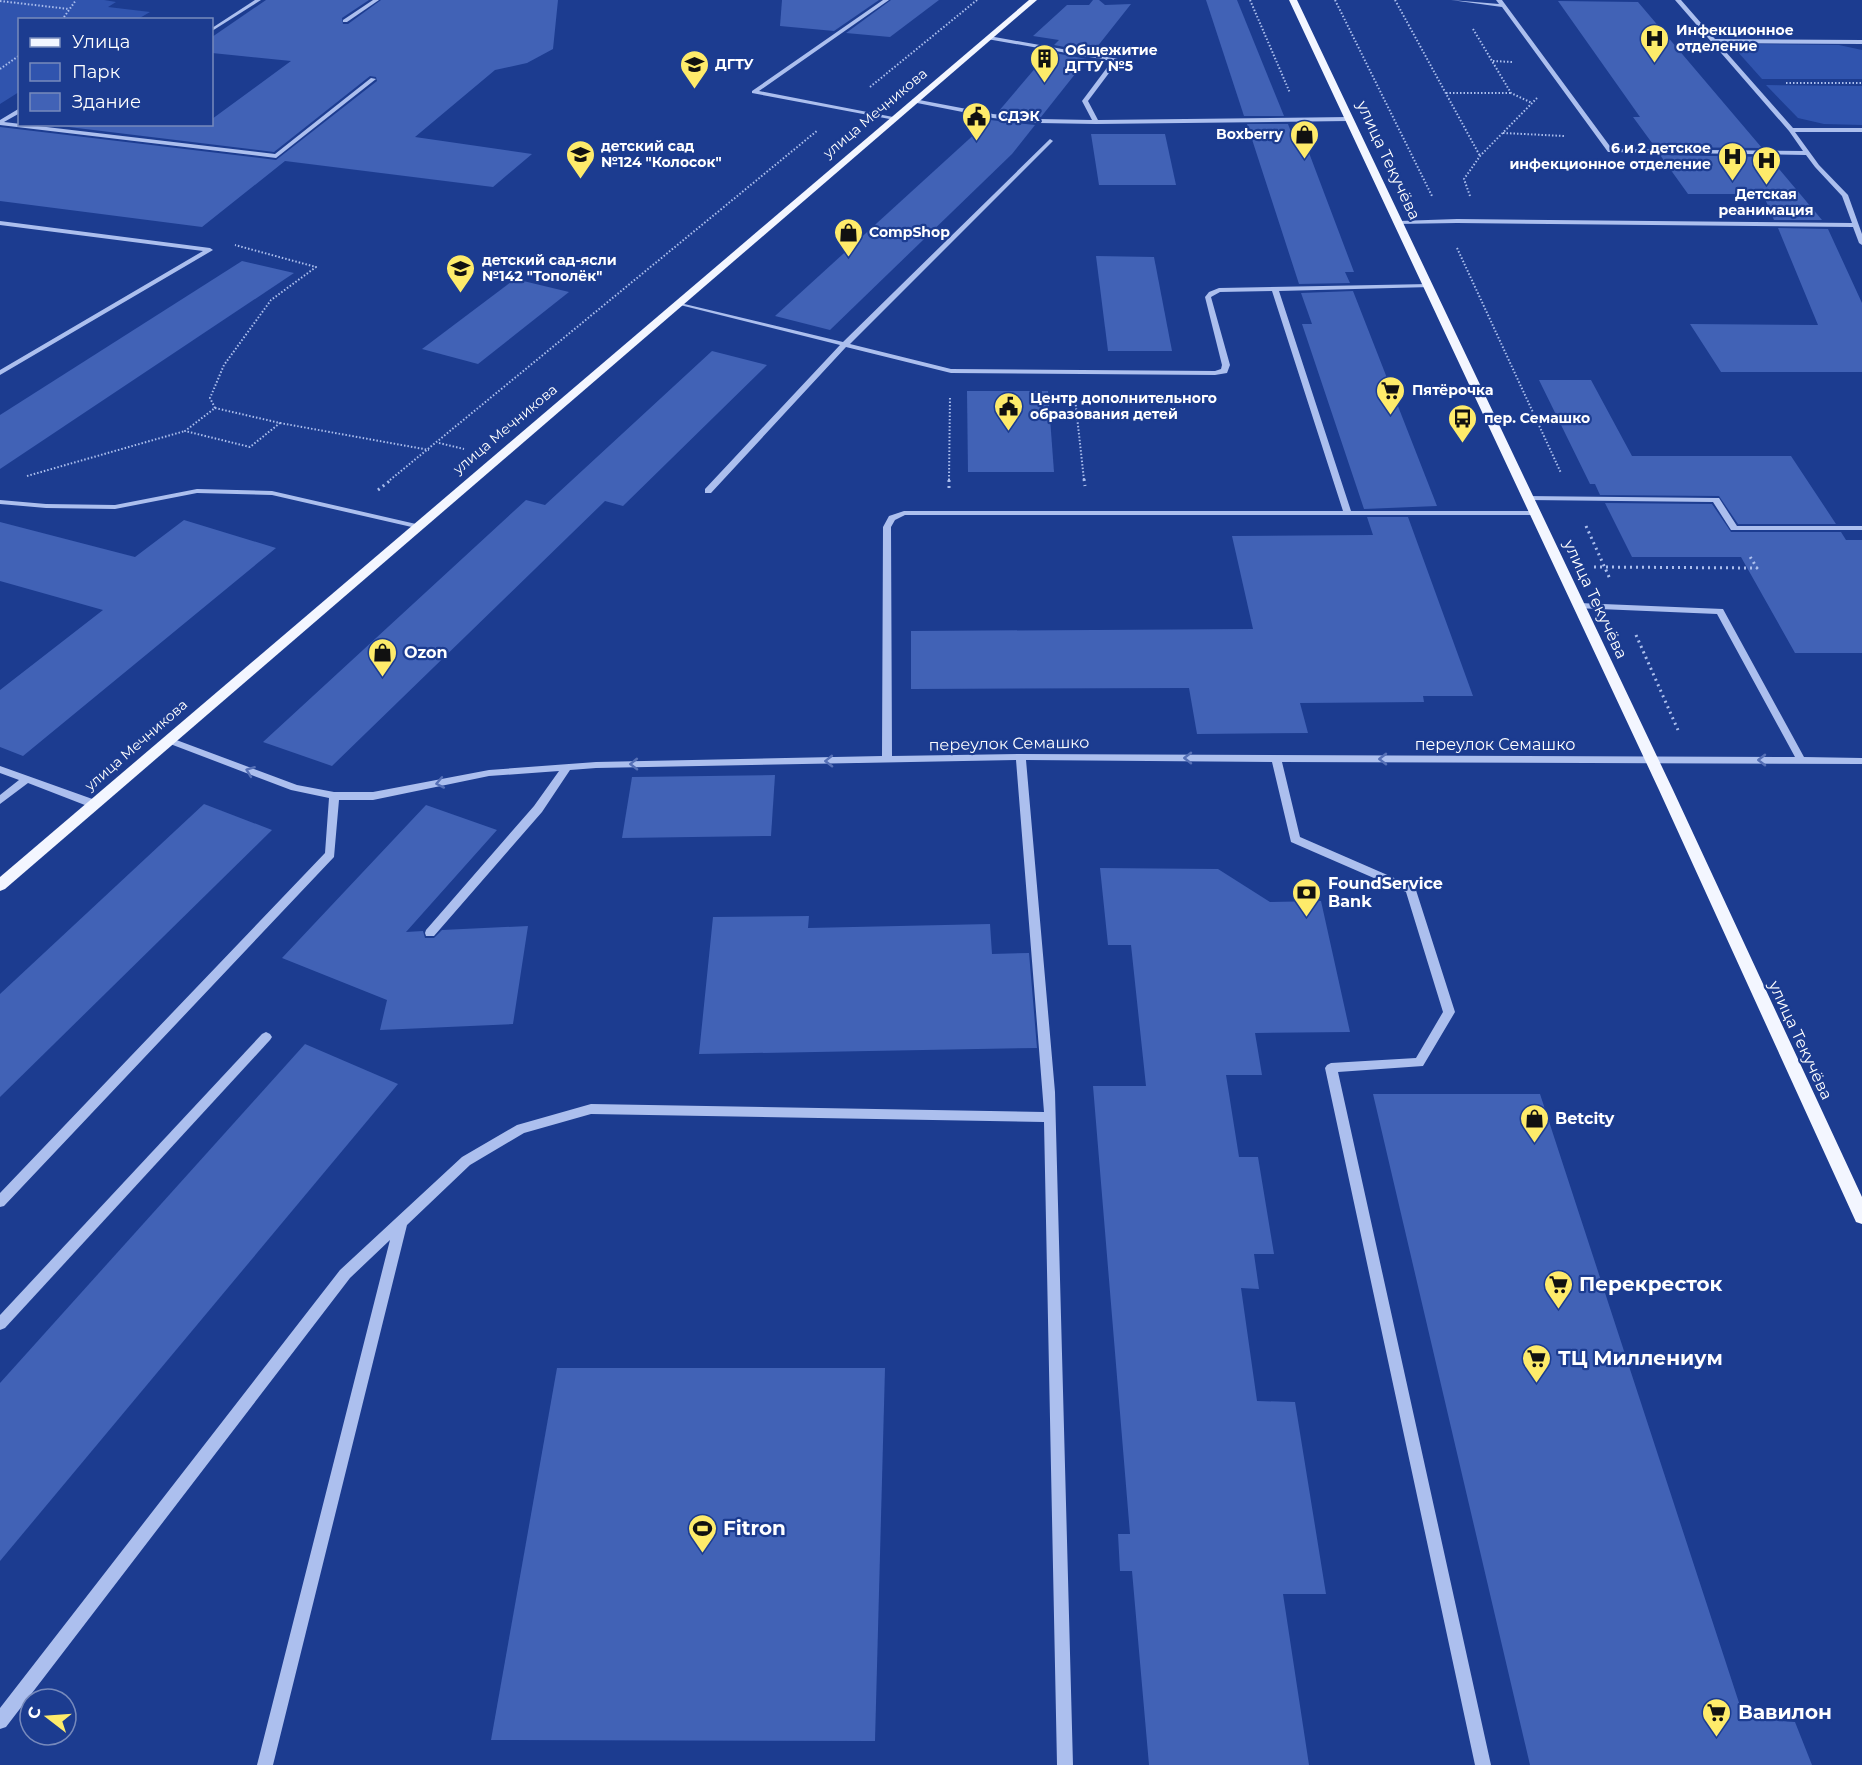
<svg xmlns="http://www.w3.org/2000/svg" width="1862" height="1765" viewBox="0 0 1862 1765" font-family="Montserrat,sans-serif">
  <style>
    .green { fill: #3054ae }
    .building { fill: #4162b6 }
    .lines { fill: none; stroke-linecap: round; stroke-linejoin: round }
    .path-far1 { stroke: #acbfee; stroke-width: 2; stroke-dasharray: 1.5 2; stroke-linecap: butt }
    .path { stroke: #acbfee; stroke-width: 3; stroke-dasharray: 2 4; stroke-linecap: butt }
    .minor { fill: #acbfee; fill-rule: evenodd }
    .major { fill: #f3f6ff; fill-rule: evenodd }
    .oneway { stroke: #5670b6 }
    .labels { text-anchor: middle; stroke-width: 4.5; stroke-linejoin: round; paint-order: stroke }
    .far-poi-label { font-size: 14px; font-weight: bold; fill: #fff; stroke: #1c3c90; text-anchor: start }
    .far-street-label { font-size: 14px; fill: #fff; stroke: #1c3c90 }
    .street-label { font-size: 16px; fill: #fff; stroke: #1c3c90 }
    .poi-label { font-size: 16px; font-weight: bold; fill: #fff; stroke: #1c3c90; text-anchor: start }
    .near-poi-label { font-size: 20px; font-weight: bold; fill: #fff; stroke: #1c3c90; text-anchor: start }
  </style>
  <rect width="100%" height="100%" fill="#1c3c90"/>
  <g class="green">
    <polygon points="0,0 104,0 116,2 108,7 150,12 138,19 20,20 19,92 0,104"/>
    <polygon points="1747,44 1839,45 1862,50 1862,79 1762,79 1737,51 1740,45"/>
    <polygon points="1766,85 1862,86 1862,125 1824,124 1798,118"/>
  </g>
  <g class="building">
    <polygon points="266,0 369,0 342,18 343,24 348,24 381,0 558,0 553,49 527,63 495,70 415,137 532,154 493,187 285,161 202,227 0,201 0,127 276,160 377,81 376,77 370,76 274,152 44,124 212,124 212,119 291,61 212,53 212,37"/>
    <polygon points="782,0 879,0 834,31 780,26"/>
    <polygon points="891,0 939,0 890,37 846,33"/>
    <polygon points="1093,0 1099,0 1105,5 1131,4 1093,52 1054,45 1059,40 1033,36 1067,5 1089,5"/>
    <polygon points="1206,0 1237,0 1284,116 1244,116"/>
    <polygon points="1558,1 1638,2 1762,148 1655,147 1633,117 1640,117"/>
    <polygon points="1049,52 1087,59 1041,117 998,112"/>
    <polygon points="990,120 1035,125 1012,154 830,330 775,316"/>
    <polygon points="1247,124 1288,124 1293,137 1303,137 1354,272 1345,272 1350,283 1299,284"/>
    <polygon points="1091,134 1165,134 1176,185 1099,185"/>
    <polygon points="1660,155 1769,157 1822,220 1774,220 1763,194 1688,194"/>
    <polygon points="1778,228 1828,229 1862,303 1862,372 1721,372 1690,324 1818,325"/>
    <polygon points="1096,256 1154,257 1172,351 1108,351"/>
    <polygon points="242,261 294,273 0,469 0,415"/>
    <polygon points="515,279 569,292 478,364 422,349"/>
    <polygon points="1353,291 1437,506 1364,509 1302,324 1312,324 1301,293"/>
    <polygon points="712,351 767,365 623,506 605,501 332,766 263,742 526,500 545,505"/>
    <polygon points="1539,380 1591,380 1632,456 1791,456 1836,524 1738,524 1719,496 1600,495 1595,484 1590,484"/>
    <polygon points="967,391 1048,391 1054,472 968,472"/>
    <polygon points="1605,503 1712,504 1731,532 1841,532 1846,540 1862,540 1862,653 1795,653 1741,557 1632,557"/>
    <polygon points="1367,517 1408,517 1473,696 1423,696 1424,702 1300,703 1308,733 1197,734 1189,688 911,689 911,631 1253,629 1232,536 1373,535"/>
    <polygon points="184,520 276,548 23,756 0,747 0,690 103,610 0,581 0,522 135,557"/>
    <polygon points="775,775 771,836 622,838 632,777"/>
    <polygon points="204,804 272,830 0,1097 0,994"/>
    <polygon points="426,805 497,830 406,932 423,931 425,938 434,938 442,930 528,926 513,1024 380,1030 387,1000 282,958"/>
    <polygon points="1100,868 1218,869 1270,902 1321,901 1350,1032 1255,1033 1262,1075 1226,1075 1239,1157 1258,1157 1274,1254 1254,1254 1259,1289 1241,1288 1257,1401 1295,1402 1326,1594 1283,1594 1309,1765 1149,1765 1132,1571 1120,1571 1118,1534 1130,1534 1093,1086 1146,1086 1131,945 1108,945"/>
    <polygon points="809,916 808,928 990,924 992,954 1029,953 1037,1048 699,1054 713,917"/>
    <polygon points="305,1044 398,1084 0,1561 0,1383"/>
    <polygon points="1373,1094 1540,1094 1744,1718 1795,1722 1812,1765 1530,1765"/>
    <polygon points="557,1368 885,1368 875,1741 491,1740"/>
  </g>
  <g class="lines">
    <g class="path-far1">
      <polyline points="1250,0 1290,93"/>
      <polyline points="1335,0 1432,196"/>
      <polyline points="1395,0 1480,156"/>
      <polyline points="0,1 69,9"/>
      <polyline points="62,20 76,0"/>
      <polyline points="1473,29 1511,93 1532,103"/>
      <polyline points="1493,61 1512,62"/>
      <polyline points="0,69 20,55"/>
      <polyline points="1786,83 1862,83"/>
      <polyline points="870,87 977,0"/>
      <polyline points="1446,93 1511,93"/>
      <polyline points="1503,133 1564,136"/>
      <polyline points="1470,196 1464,179 1480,156 1537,98"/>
      <polyline points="1457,248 1561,473"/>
      <polyline points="1075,398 1084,480"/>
      <polyline points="215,408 210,398 224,365 271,300 316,267 235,245"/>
      <polygon points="215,408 280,423 250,447 185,431"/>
      <polyline points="280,423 429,450"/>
      <polyline points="439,443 464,449"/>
      <polyline points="27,476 185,431"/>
      <polyline points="390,480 818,130"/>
      <polyline points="949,480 950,396"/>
    </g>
    <g class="path">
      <polyline points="1084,479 1085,486"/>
      <polyline points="949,488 949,479"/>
      <polyline points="378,490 392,479"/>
      <polyline points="1586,526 1610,579"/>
      <polyline points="1594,567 1757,568 1749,555"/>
      <polyline points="1636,635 1678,730"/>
    </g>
    <g class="minor">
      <polygon points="255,0 261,0 212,31 212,28"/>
      <polygon points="373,0 379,0 347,22 343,22 343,20"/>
      <polygon points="883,0 889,0 759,91 893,117 895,118 895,120 752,93 752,91"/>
      <polygon points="1451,0 1499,4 1496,0 1502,0 1612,149 1803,151 1789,131 1675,0 1681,0 1715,39 1862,40 1862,44 1718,43 1793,128 1862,128 1862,132 1795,132 1819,165 1848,195 1862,234 1862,245 1859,243 1853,227 1457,223 1397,224 1397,222 1399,221 1457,219 1852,223 1842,196 1815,167 1806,155 1608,152 1502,7"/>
      <polygon points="989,36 1118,59 1118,61 1088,101 1098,120 1349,117 1352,119 1349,121 1096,124 1039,123 993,118 912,102 912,100 914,99 993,114 1039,119 1092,120 1082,101 1112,61 987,39"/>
      <polygon points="371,78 376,79 276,158 0,125 0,120 20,108 20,113 4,122 275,154"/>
      <polygon points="1050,139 1053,141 850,344 951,369 1215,371 1221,369 1222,365 1205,297 1209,292 1219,288 1429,284 1431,285 1431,287 1279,291 1351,511 1535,511 1539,513 1535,515 905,515 895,520 891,527 892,756 1021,754 1795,757 1717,614 1576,608 1575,606 1579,603 1723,609 1804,757 1862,758 1862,764 1282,762 1300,837 1415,887 1455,1012 1423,1066 1338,1072 1491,1765 1475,1765 1325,1068 1327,1065 1331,1063 1416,1058 1443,1012 1406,892 1291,842 1272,762 1026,760 1055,1092 1073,1765 1057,1765 1044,1122 591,1114 524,1133 470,1165 407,1225 273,1765 257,1765 390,1240 350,1278 6,1727 0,1729 0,1708 340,1270 462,1157 517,1125 591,1104 1044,1112 1016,760 596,768 570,770 542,812 434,936 426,936 425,933 426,930 534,806 559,771 489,776 373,800 339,800 334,857 4,1206 0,1207 0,1193 325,853 329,798 291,790 165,742 163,740 165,738 171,738 297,785 334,792 373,792 489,770 596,762 882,756 883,527 889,516 904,511 1343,511 1272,291 1220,292 1211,297 1230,365 1227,373 1215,375 951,373 846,347 711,493 705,493 705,489 840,345 676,304 676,302 843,342"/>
      <polygon points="0,221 210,248 213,250 0,375 0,370 203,251 0,225"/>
      <polygon points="197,489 272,491 416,524 420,526 416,528 272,495 197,493 115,509 46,508 0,504 0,500 46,504 115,505"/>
      <polygon points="1525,496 1716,498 1719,498 1737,526 1862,526 1862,530 1731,530 1713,502 1528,500 1524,498"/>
      <polygon points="0,766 98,801 99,804 94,808 90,807 28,783 0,804 0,795 19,780 0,773"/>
      <polygon points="266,1032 270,1034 272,1037 270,1040 5,1328 0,1330 0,1315 262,1034"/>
    </g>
    <g class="major">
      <polygon points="1029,0 1037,0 5,889 0,891 0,877"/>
      <polygon points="1289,0 1297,0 1673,790 1862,1197 1862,1224 1856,1222 1659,790"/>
    </g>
  </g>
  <defs><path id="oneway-chevron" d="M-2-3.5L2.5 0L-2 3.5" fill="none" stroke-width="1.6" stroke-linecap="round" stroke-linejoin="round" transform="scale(1.5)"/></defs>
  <g class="oneway">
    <use href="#oneway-chevron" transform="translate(1188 758) rotate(-180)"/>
    <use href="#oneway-chevron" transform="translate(1383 759) rotate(-180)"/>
    <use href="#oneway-chevron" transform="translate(1762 760) rotate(-180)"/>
    <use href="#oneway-chevron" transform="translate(829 761) rotate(179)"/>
    <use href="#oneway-chevron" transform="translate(634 764) rotate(179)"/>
    <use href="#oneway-chevron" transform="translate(250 771) rotate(-159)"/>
    <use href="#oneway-chevron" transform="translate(440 783) rotate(169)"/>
  </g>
  <defs>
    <symbol id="hospital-pin" viewBox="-11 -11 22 30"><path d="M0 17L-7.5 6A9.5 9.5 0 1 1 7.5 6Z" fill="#feeb6a" stroke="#1c3c90"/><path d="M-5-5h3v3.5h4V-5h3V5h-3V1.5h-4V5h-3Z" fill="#111"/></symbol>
    <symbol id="building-pin" viewBox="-11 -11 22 30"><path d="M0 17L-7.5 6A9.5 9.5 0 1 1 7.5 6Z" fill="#feeb6a" stroke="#1c3c90"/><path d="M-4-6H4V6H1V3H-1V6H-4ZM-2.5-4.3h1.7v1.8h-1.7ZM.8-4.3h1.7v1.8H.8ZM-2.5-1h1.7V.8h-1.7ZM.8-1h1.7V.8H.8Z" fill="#111"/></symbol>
    <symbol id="university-pin" viewBox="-11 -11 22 30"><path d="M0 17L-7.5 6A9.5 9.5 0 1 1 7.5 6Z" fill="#feeb6a" stroke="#1c3c90"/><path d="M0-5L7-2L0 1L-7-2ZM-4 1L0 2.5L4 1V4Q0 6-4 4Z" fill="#111"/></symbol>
    <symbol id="civic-pin" viewBox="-11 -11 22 30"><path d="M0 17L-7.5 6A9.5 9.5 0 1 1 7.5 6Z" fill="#feeb6a" stroke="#1c3c90"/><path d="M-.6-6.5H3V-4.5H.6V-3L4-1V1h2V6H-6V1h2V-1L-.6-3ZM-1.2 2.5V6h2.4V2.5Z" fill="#111"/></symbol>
    <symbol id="shop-pin" viewBox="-11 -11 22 30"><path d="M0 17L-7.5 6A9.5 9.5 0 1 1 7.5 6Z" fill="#feeb6a" stroke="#1c3c90"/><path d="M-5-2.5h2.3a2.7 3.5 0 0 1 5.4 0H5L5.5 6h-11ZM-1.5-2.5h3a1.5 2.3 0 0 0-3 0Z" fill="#111"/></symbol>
    <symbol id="school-pin" viewBox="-11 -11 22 30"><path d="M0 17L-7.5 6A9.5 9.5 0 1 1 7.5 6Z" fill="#feeb6a" stroke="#1c3c90"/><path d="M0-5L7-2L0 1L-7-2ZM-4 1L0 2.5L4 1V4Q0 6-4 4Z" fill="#111"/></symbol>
    <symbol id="supermarket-pin" viewBox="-11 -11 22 30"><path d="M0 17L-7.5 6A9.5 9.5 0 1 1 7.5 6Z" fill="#feeb6a" stroke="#1c3c90"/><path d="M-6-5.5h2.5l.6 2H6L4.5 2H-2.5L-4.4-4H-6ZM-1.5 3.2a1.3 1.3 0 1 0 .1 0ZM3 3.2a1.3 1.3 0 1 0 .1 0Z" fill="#111"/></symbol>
    <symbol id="bus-pin" viewBox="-11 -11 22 30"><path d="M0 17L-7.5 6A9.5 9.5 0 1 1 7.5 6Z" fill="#feeb6a" stroke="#1c3c90"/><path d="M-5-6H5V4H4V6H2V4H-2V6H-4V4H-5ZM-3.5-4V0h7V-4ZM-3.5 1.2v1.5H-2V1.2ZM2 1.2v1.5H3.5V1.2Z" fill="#111"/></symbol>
    <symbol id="bank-pin" viewBox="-11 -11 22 30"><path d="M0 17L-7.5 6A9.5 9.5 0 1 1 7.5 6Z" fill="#feeb6a" stroke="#1c3c90"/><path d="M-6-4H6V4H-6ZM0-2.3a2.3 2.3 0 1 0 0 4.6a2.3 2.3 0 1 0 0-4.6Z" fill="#111"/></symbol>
    <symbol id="stadium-pin" viewBox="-11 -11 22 30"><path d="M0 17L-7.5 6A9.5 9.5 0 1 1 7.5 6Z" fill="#feeb6a" stroke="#1c3c90"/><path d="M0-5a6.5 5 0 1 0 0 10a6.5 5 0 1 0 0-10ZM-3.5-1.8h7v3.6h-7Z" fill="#111"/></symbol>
  </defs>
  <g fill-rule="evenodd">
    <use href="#hospital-pin" x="1638" y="22" width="33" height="45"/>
    <use href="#building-pin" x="1028" y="42" width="33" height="45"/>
    <use href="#university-pin" x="678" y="48" width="33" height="45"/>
    <use href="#civic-pin" x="960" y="100" width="33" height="45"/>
    <use href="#shop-pin" x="1288" y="118" width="33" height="45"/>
    <use href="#school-pin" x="564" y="138" width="33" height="45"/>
    <use href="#hospital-pin" x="1716" y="140" width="33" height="45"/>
    <use href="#hospital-pin" x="1750" y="144" width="33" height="45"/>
    <use href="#shop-pin" x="832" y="216" width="33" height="45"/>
    <use href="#school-pin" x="444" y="252" width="33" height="45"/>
    <use href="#supermarket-pin" x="1374" y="374" width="33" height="45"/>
    <use href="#civic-pin" x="992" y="390" width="33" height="45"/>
    <use href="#bus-pin" x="1446" y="402" width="33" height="45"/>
    <use href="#shop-pin" x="366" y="636" width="33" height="45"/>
    <use href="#bank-pin" x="1290" y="876" width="33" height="45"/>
    <use href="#shop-pin" x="1518" y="1102" width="33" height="45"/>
    <use href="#supermarket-pin" x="1542" y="1268" width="33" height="45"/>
    <use href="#supermarket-pin" x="1520" y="1342" width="33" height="45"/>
    <use href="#stadium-pin" x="686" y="1512" width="33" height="45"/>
    <use href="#supermarket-pin" x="1700" y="1696" width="33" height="45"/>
  </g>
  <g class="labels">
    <g class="far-poi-label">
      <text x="1676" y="35">Инфекционное<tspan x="1676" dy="16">отделение</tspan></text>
      <text x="1065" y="55">Общежитие<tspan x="1065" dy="16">ДГТУ №5</tspan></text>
      <text x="715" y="69">ДГТУ</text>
      <text x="998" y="121">СДЭК</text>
      <text x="1283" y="139" text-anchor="end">Boxberry</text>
      <text x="601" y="151">детский сад<tspan x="601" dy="16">№124 "Колосок"</tspan></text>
      <text x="1711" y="153" text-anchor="end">6 и 2 детское<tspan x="1711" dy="16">инфекционное отделение</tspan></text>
      <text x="1766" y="199" text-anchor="middle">Детская<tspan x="1766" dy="16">реанимация</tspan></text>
      <text x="869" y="237">CompShop</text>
      <text x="482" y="265">детский сад-ясли<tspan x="482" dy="16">№142 "Тополёк"</tspan></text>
      <text x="1412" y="395">Пятёрочка</text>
      <text x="1030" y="403">Центр дополнительного<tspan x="1030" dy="16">образования детей</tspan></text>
      <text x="1484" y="423">пер. Семашко</text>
    </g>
    <g class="far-street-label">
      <text transform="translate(875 113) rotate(-40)" y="5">улица Мечникова</text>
      <text transform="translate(505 429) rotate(-40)" y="5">улица Мечникова</text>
      <text transform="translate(136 745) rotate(-41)" y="5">улица Мечникова</text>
    </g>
    <g class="street-label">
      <text transform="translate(1389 160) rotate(65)" y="6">улица Текучёва</text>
      <text transform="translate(1596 599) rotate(65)" y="6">улица Текучёва</text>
      <text transform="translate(1009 743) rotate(-1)" y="6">переулок Семашко</text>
      <text x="1495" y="750">переулок Семашко</text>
      <text transform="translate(1801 1040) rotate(65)" y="6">улица Текучёва</text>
    </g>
    <g class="poi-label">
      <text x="404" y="658">Ozon</text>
      <text x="1328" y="889">FoundService<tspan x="1328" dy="18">Bank</tspan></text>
      <text x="1555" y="1124">Betcity</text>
    </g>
    <g class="near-poi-label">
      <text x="1579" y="1291">Перекресток</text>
      <text x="1558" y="1365">ТЦ Миллениум</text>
      <text x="723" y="1535">Fitron</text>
      <text x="1738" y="1719">Вавилон</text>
    </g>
  </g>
  <rect x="18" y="18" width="195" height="108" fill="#1c3c90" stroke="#778abc" stroke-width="1.5"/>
  <rect x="30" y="38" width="30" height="9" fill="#f3f6ff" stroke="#778abc" stroke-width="1.5"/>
  <text x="72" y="48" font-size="18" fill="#ffffff">Улица</text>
  <rect x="30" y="63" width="30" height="18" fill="#3054ae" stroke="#778abc" stroke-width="1.5"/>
  <text x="72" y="78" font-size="18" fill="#ffffff">Парк</text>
  <rect x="30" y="93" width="30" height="18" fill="#4162b6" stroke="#778abc" stroke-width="1.5"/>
  <text x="72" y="108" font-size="18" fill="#ffffff">Здание</text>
  <g transform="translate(48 1717) rotate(287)"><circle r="28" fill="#1c3c90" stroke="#778abc" stroke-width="1.5"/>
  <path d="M0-4.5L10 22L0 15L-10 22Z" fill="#feeb6a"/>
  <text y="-9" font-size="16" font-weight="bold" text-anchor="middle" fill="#ffffff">С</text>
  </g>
</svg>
